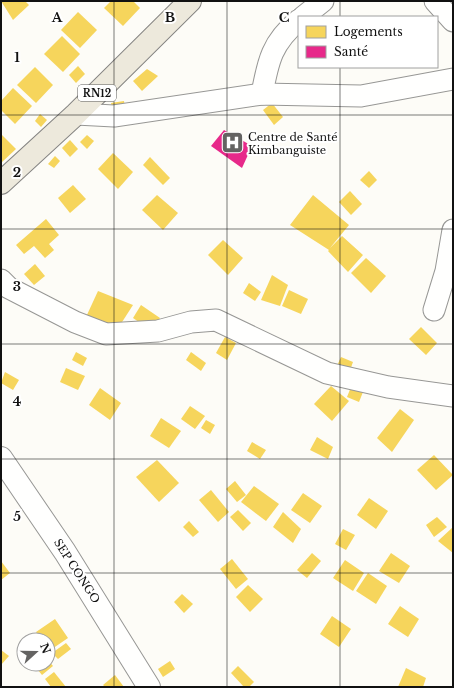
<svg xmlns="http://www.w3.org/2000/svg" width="454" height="688" viewBox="0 0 454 688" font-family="'Libre Baskerville',serif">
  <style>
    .homes { fill: #f6d55c }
    .health { fill: #e7298a }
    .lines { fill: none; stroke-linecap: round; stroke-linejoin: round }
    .minor-casing { stroke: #979795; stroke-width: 23 }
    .tertiary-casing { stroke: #979795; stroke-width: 24 }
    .primary-casing { stroke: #858482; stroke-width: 24 }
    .minor { stroke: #fffffe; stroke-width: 21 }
    .tertiary { stroke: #fffffe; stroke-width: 22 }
    .primary { stroke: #ede9dc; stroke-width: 22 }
    .grid { fill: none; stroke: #111; stroke-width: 1; stroke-opacity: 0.55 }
    .labels { text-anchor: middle; stroke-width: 4; stroke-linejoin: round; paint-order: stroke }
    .shield { fill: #fff; stroke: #585858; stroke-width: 1 }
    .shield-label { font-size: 10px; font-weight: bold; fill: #111 }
    .poi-label { font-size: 11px; fill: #111; stroke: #fff; text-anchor: start }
    .street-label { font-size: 11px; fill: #111; stroke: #fff }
    .grid-label { font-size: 13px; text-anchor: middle; font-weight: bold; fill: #111; stroke: #fff; stroke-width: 4; stroke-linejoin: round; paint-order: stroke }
  </style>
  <rect width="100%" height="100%" fill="#fdfcf7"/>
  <g class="homes">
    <polygon points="1,1 25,1 29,5 13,20"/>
    <polygon points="111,1 133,1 140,8 123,26 104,8"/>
    <polygon points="78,12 97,30 80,48 61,30"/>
    <polygon points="62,36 80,54 63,72 44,54"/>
    <polygon points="78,66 85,74 76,83 69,75"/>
    <polygon points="35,67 53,85 36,103 17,85"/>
    <polygon points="147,69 158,76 142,91 133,81"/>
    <polygon points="13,88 32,106 15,124 1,110 1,101"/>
    <polygon points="124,101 125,108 113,111 111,103"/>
    <polygon points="272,103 283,117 274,125 263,110"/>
    <polygon points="40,114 47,120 41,127 35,121"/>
    <polygon points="1,134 16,149 1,163"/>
    <polygon points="87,135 94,141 87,149 80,142"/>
    <polygon points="70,140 78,149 70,157 62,148"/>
    <polygon points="113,153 133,172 118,189 98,169"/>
    <polygon points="55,156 60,161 54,168 48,164"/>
    <polygon points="150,157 170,178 163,185 143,165"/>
    <polygon points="369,171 377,180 369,188 360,180"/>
    <polygon points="73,185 86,199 70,213 58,198"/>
    <polygon points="350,191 362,204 351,215 339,202"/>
    <polygon points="157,195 178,213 163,230 142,210"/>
    <polygon points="313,195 349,225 330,248 342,236 363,255 348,272 328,251 329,250 290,225"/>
    <polygon points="46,219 59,235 49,244 54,250 45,258 34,246 24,254 16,245"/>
    <polygon points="223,240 243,258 228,275 208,255"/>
    <polygon points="366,258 386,276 371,293 351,273"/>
    <polygon points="35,264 45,276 34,285 24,274"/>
    <polygon points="272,275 288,285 280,306 261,300"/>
    <polygon points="249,283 261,292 255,301 243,293"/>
    <polygon points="289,290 308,299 301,314 282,306"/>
    <polygon points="98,291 133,305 115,333 86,317"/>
    <polygon points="141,305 160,318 152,331 133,318"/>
    <polygon points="421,327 437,343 426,355 409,339"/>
    <polygon points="225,337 236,343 227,360 216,353"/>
    <polygon points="76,352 87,358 83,366 72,360"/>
    <polygon points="191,352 206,363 201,371 186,360"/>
    <polygon points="341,357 353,362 349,373 336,368"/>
    <polygon points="66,368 85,376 78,390 60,382"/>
    <polygon points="5,372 19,380 13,390 1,383"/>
    <polygon points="331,386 349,401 332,421 314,404"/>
    <polygon points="351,387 363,392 359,402 347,397"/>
    <polygon points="100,388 121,403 110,420 89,405"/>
    <polygon points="190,406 205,416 195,429 181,419"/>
    <polygon points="400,409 414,420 392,452 377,438"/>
    <polygon points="161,418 181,431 169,448 150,436"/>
    <polygon points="206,420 215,425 210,434 201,428"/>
    <polygon points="317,437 333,447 328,459 310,450"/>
    <polygon points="252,442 266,450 260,459 247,451"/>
    <polygon points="434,455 453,475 436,490 417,470"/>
    <polygon points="157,460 179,483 159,502 136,477"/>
    <polygon points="235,481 246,495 237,502 226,489"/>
    <polygon points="254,486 279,504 266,521 241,502"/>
    <polygon points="211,490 229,512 218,522 199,500"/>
    <polygon points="303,493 322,506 310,523 291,510"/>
    <polygon points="369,498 388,511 376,529 357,515"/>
    <polygon points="238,510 251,523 243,531 230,517"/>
    <polygon points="283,512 301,529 293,543 273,527"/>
    <polygon points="437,517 447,527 434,537 426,525"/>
    <polygon points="189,521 199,532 193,537 183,527"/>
    <polygon points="453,527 453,553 438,541"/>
    <polygon points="343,529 355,535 346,550 335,544"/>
    <polygon points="312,553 321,561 307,578 297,570"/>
    <polygon points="391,553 410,566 399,583 379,571"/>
    <polygon points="232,559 248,579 236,589 220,569"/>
    <polygon points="345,560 364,573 353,591 333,578"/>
    <polygon points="1,561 10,573 1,580"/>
    <polygon points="368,573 387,586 376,604 356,591"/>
    <polygon points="248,585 263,599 250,612 236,597"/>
    <polygon points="182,594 193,604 184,613 174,602"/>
    <polygon points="400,606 419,619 408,637 388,624"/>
    <polygon points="332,616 351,629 339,647 320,634"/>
    <polygon points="55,619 68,638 49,651 48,640 41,640 36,632"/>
    <polygon points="66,643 71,649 58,659 52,653"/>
    <polygon points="1,650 9,656 1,665"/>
    <polygon points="48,660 53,666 42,675 33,664 48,664"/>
    <polygon points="170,661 175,669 163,677 158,669"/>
    <polygon points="238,666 254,682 249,687 244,687 231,673"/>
    <polygon points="406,668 426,678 423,687 398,687"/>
    <polygon points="54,672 66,687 51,687 45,679"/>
    <polygon points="115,675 124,687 105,687 103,685"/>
  </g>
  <polygon class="health" points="224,130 252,146 242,168 211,146"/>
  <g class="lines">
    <defs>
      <g id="minor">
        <polyline points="435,1 453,21"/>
        <polyline points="303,17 323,1"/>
        <path d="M262 94C268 61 272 42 299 20"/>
        <polyline points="76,114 114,116 262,94 361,96 453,79"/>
        <polyline points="1,280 9,288 75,322 106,334 158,331 191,322 216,320 327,373 388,387 453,396"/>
        <polyline points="434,310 446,271 453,230"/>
      </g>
      <polyline id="tertiary" points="1,458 65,552 149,687"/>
      <polyline id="primary" points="1,183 76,114 190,1"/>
    </defs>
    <use href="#minor" class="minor-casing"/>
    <use href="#tertiary" class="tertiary-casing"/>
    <use href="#primary" class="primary-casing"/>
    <use href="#minor" class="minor"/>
    <use href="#tertiary" class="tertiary"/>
    <use href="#primary" class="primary"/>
  </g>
  <path class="grid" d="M114 1V687M227 1V687M340 1V17M340 67V687M1 115H453M1 229H453M1 344H453M1 459H453M1 573H453"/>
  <defs>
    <symbol id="hospital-square" viewBox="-11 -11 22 22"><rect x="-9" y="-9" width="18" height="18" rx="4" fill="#646362" stroke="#fff"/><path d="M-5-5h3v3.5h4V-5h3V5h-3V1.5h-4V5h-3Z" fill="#fff"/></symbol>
  </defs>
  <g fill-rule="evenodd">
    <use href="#hospital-square" x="220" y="130" width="25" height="25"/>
  </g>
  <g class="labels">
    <rect class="shield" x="78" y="85" width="38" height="16" rx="3"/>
    <g class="shield-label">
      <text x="97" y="97">RN12</text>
    </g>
    <g class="poi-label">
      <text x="248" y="141">Centre de Santé<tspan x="248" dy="13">Kimbanguiste</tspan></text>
    </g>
    <g class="street-label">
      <text transform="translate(77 571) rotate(57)" y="4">SEP CONGO</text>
    </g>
  </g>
  <g class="grid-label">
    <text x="57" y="22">A</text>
    <text x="170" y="22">B</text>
    <text x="284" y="22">C</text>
    <text x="17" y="62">1</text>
    <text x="17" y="177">2</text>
    <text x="17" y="291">3</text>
    <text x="17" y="406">4</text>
    <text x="17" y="521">5</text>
  </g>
  <rect width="454" height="688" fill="none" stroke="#111111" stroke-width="4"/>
  <rect x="298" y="16" width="140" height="52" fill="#ffffff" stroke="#a0a0a0"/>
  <rect x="306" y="26" width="20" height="12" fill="#f6d55c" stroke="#a0a0a0"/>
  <text x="334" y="36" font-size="12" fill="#111111">Logements</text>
  <rect x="306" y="46" width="20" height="12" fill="#e7298a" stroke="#a0a0a0"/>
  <text x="334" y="56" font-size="12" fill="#111111">Santé</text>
  <g transform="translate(36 652) rotate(69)"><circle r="19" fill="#ffffff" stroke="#a0a0a0"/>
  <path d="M0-3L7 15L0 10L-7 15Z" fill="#646362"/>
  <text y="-6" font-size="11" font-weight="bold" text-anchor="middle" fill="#111111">N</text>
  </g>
</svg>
